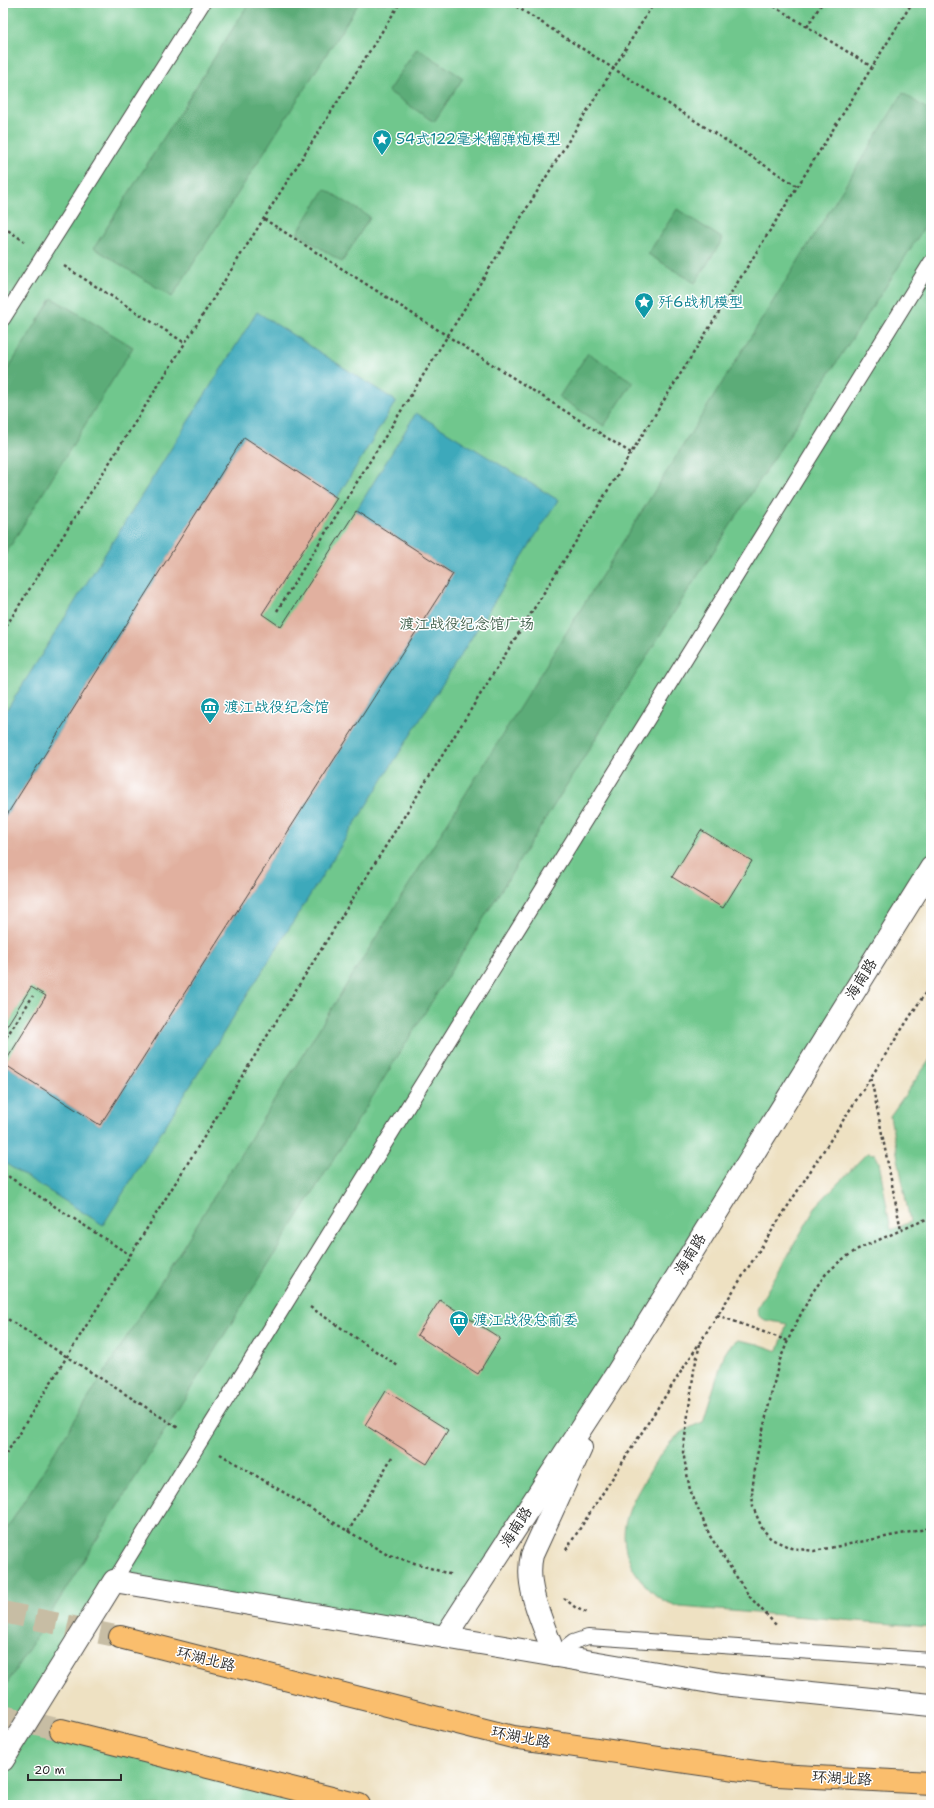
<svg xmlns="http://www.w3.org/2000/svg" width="934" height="1808" viewBox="0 0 934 1808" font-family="'Shantell Sans','LXGW WenKai TC',sans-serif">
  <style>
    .green { fill: #70c78d; stroke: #4e795c }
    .forest { fill: #5cac78; stroke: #446c52 }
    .water { fill: #3ca9bb; stroke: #346a73 }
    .building { fill: #e1b09f }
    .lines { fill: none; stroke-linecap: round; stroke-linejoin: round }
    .primary-tunnel { stroke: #c7bda4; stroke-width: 22; stroke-dasharray: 22 11; stroke-linecap: butt }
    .service-casing { stroke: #484642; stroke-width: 16 }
    .tertiary-casing { stroke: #484642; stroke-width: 24 }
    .primary-casing { stroke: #484642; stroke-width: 24 }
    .path { stroke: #484642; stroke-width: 2.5; stroke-dasharray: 3 3; stroke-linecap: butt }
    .service { stroke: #fff; stroke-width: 14 }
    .tertiary { stroke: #fff; stroke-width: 22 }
    .primary { stroke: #fabe6d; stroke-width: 22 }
    .labels { text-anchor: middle; stroke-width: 3; stroke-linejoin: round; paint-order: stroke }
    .culture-label { font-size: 15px; fill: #0d838f; stroke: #fff; text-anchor: start }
    .park-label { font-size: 15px; fill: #43624d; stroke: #fff }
    .street-label { font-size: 15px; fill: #2b2b2b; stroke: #fff }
  </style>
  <rect width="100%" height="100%" fill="#fff"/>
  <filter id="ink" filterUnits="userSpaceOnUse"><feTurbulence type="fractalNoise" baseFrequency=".025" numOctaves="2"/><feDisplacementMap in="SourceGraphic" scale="8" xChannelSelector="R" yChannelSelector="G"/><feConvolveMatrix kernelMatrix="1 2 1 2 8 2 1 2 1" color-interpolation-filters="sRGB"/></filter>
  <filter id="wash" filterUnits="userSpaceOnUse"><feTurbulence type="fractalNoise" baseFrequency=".012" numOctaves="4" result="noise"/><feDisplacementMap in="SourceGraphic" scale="16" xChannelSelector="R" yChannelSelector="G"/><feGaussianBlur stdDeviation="0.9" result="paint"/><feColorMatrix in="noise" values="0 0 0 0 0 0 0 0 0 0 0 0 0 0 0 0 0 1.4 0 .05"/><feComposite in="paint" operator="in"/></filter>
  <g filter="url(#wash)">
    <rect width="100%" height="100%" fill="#eee1c2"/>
    <g class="green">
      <polygon points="3,3 931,3 931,868 445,1637 114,1581 27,1722 359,1805 3,1805"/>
      <path d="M931 1058V1627L680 1607C673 1604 664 1602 658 1597 634 1578 617 1548 627 1517 631 1503 639 1490 646 1478 662 1451 672 1433 703 1422L724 1355 729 1347 738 1340 758 1344 778 1351 787 1324 765 1320 758 1315 757 1308 817 1205 867 1153 875 1154 879 1162 891 1230 910 1222 890 1116Z"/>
    </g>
    <g class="forest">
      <polygon points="249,3 359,3 172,297 94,248"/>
      <polygon points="417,48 463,78 434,122 388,91"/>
      <polygon points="903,93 931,112 931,217 680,603 3,1690 3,1535"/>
      <polygon points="325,189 370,217 342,262 297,233"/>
      <polygon points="677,209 723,239 695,283 648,254"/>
      <polygon points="52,298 133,347 3,558 3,377"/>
      <polygon points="588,353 633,382 604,426 559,397"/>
    </g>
    <g class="water">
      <polygon points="257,312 396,401 337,498 244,437 3,821 3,716"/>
      <polygon points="416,413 558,500 103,1225 3,1162 3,1066 4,1064 100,1125 453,574 356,511"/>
    </g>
    <g id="blocks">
      <g class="building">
        <polygon points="244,437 337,498 262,614 281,627 356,511 453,574 100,1125 4,1064 46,996 31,987 3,1032 3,821"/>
        <polygon points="701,830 752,861 723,908 672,877"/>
        <polygon points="440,1300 500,1338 478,1374 417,1335"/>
        <polygon points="386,1391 448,1430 427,1464 365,1425"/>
      </g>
    </g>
  </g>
  <g filter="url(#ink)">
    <use href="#blocks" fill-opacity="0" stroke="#484642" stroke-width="1"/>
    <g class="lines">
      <g class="primary-tunnel">
        <polyline points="3,1612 120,1637"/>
        <polyline points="3,1716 61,1730"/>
      </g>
      <defs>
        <g id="service">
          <polyline points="3,319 203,3"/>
          <polyline points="114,1581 931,262"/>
          <polyline points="555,1656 573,1642 588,1637 931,1660"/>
        </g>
        <g id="tertiary">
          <polyline points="445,1637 615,1376 931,868"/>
          <path d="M555 1656C544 1625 524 1588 532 1555L581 1448"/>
          <polyline points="3,1760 114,1581 722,1684 931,1705"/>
        </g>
        <g id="primary">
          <polyline points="120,1637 513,1737 777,1775 931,1783"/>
          <polyline points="61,1730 359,1805"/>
        </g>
      </defs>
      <use href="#service" class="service-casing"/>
      <use href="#tertiary" class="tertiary-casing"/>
      <use href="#primary" class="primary-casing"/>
      <g class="path">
        <polyline points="511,3 797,186"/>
        <polyline points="769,3 872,67"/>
        <polyline points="807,27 822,3"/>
        <polyline points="264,219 631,453"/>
        <polyline points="3,227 24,241"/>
        <polyline points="64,266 185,343"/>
        <polyline points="277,611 654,3"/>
        <polyline points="3,631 400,3"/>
        <polyline points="3,1042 33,996"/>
        <polyline points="871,1078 901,1230"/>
        <polyline points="931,1116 931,1121"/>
        <polyline points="3,1173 130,1255"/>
        <polyline points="931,1217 858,1249 840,1261 825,1275 812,1293 792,1331 779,1362 757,1455 752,1491 753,1507 762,1528 771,1539 791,1548 814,1551 931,1528"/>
        <polyline points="310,1307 398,1366"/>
        <polyline points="717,1315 788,1341"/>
        <polyline points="3,1316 180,1429"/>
        <polyline points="700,1344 694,1370 683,1452 690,1490 710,1536 749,1596 777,1626"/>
        <polyline points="220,1454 386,1554 452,1575"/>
        <polyline points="3,1459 912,3"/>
        <polyline points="348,1532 392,1457"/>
        <polyline points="566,1550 931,984"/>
        <polyline points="564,1598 576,1608 588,1613"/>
      </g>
      <use href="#service" class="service"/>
      <use href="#tertiary" class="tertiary"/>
      <use href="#primary" class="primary"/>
    </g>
  </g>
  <defs>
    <symbol id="sight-pin" viewBox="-11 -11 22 30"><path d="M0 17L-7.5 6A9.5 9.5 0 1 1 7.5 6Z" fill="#0f9aa8" stroke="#fff"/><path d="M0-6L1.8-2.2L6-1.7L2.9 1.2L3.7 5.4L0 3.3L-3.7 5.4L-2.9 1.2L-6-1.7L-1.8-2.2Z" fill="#fff"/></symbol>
    <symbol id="museum-pin" viewBox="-11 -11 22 30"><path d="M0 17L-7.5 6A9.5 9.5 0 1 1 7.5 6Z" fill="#0f9aa8" stroke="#fff"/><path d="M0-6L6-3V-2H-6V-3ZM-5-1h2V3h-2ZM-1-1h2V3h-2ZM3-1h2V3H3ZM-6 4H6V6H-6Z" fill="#fff"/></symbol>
  </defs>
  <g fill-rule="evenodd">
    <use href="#sight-pin" x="371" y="128" width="22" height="30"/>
    <use href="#sight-pin" x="633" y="291" width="22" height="30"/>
    <use href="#museum-pin" x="199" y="696" width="22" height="30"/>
    <use href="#museum-pin" x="448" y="1309" width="22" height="30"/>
  </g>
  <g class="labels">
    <g class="culture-label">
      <text x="396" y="144">54式122毫米榴弹炮模型</text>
      <text x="658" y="307">歼6战机模型</text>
      <text x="224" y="712">渡江战役纪念馆</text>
      <text x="473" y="1325">渡江战役总前委</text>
    </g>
    <g class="park-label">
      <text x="467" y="629">渡江战役纪念馆广场</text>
    </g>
    <g class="street-label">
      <text transform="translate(861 979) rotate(-58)" y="5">海南路</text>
      <text transform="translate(690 1254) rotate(-58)" y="5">海南路</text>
      <text transform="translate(516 1527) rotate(-57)" y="5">海南路</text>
      <text transform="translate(206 1659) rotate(14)" y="5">环湖北路</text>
      <text transform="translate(521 1737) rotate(11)" y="5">环湖北路</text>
      <text transform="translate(842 1778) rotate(3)" y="5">环湖北路</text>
    </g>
  </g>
  <rect width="934" height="1808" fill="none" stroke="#fff" stroke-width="16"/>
  <path d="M28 1774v6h93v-6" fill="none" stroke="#2b2b2b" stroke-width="2"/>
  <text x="34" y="1774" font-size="12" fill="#2b2b2b" stroke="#ffffff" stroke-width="3" paint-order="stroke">20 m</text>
</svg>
